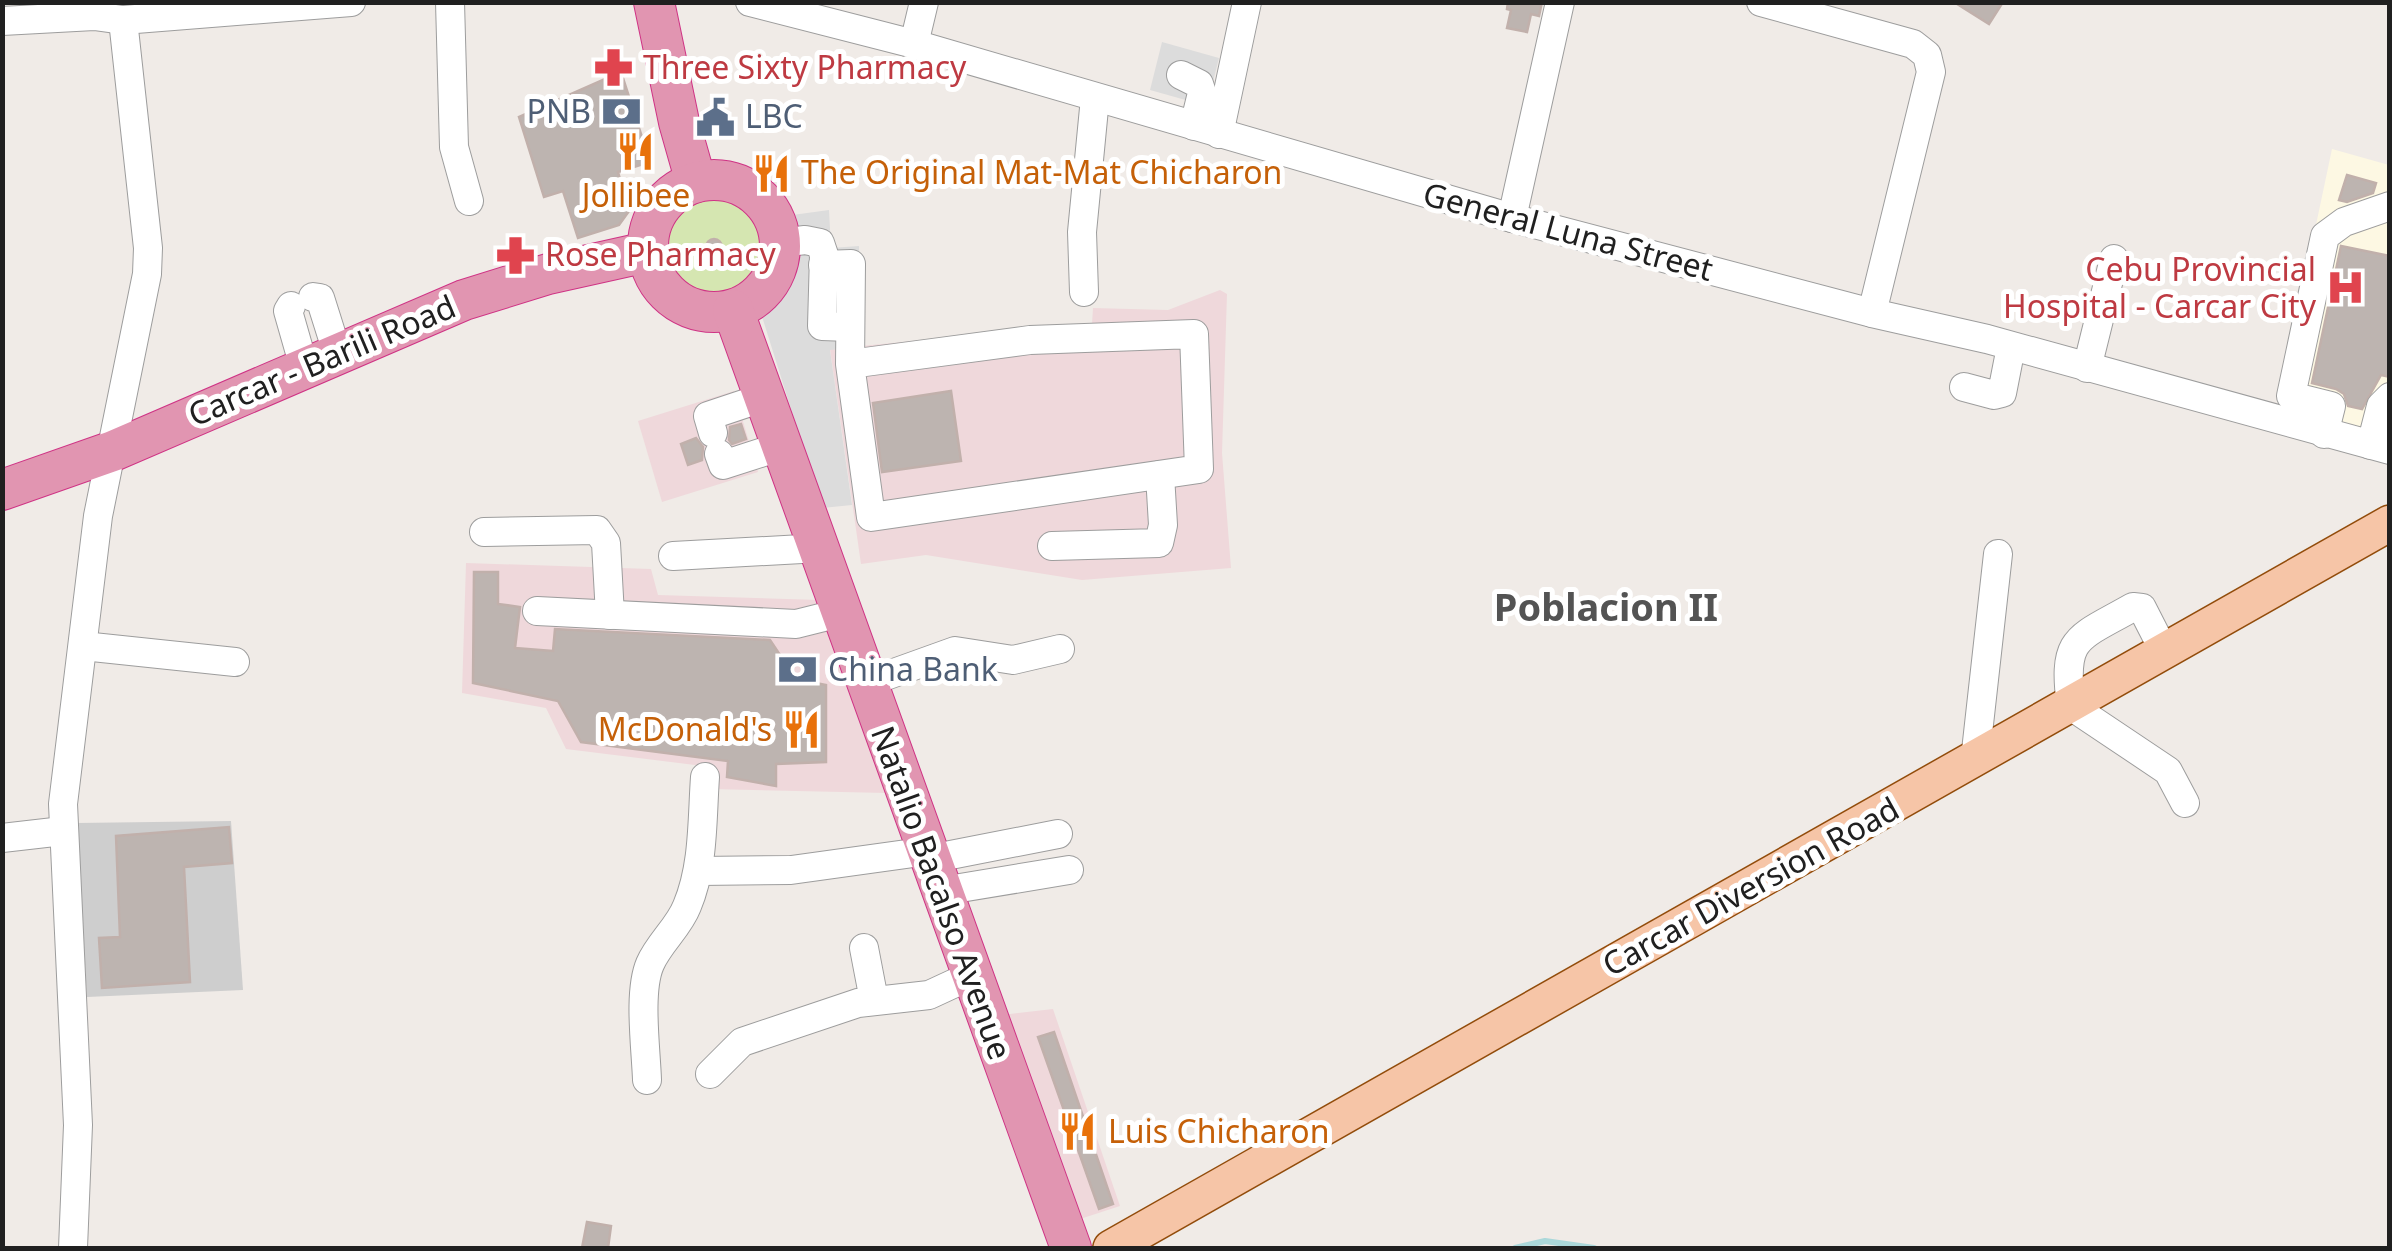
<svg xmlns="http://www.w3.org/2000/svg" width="2392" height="1251" viewBox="0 0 2392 1251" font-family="'Noto Sans',sans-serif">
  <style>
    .commercial { fill: #efd8db }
    .education { fill: #fdf8e3 }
    .religious { fill: #cecece }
    .grass { fill: #d5e6b1 }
    .parking { fill: #dcdcdc }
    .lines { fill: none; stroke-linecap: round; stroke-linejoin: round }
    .stream { stroke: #abd8da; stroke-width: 6 }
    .building { fill: #bdb4b0; stroke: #c1b0ab; stroke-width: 2.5 }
    .minor-casing { stroke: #9d9d9d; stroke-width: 30 }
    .major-casing { stroke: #924c0b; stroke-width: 38 }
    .highway-casing { stroke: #cf3385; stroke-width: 42 }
    .minor { stroke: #fff; stroke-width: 28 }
    .major { stroke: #f6c5a7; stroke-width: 35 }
    .highway { stroke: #e195b1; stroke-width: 40 }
    .labels { text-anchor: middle; stroke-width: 10; stroke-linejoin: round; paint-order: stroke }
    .health-label { font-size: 32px; fill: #be3a42; stroke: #fff; text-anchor: start }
    .service-label { font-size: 32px; fill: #4e5e75; stroke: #fff; text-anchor: start }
    .food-label { font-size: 32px; fill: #c56008; stroke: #fff; text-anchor: start }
    .street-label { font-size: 32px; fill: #202020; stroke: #fff }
    .quarter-label { font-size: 38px; font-weight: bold; fill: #535353; stroke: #fff }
  </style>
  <rect width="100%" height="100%" fill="#f0ebe7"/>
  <g class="commercial">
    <polygon points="1220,290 1227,294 1222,453 1231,568 1082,580 926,555 861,564 830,349 1092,324 1093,308 1168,310"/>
    <polygon points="734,391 758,472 662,502 638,421"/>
    <polygon points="466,563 651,569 658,595 821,600 887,793 710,789 711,767 566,749 546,708 462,693"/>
    <polygon points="1053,1009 1120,1206 1077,1220 1002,1015"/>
  </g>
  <polygon class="education" points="2332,149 2389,165 2389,437 2277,410"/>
  <polygon class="religious" points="231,821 243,990 87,997 76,823"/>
  <circle class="grass" cx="714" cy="246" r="59"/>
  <g class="parking">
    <polygon points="1162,42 1219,58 1207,106 1150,90"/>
    <polygon points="829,210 831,248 859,246 861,347 830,350 852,505 822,508 760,310 778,290 786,275 790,237 785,216"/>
  </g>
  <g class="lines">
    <polyline class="stream" points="1515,1248 1545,1241 1594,1248"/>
  </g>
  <g class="building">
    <polygon points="1508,2 1542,2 1539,16 1531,14 1527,32 1507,28 1511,10 1507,9"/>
    <polygon points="1954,2 2003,2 1989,24"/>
    <polygon points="621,72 650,162 618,172 629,211 619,225 578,238 563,191 544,197 519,117"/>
    <polygon points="2347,175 2376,183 2373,193 2347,202 2339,200"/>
    <circle cx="714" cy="247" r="8"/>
    <polygon points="2341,246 2390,256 2390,377 2381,375 2362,409 2348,406 2344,394 2336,389 2312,383"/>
    <polygon points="951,391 961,461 882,472 873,403"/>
    <polygon points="741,424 746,439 732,444 729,440 730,427"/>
    <polygon points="696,438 703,447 702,460 688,465 681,444"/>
    <polygon points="474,572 498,572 498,604 520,607 515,648 553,651 555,629 770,640 796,679 826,685 826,762 776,764 776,786 727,777 728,761 581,742 558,701 473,683"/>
    <polygon points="229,827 232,863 184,867 190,982 102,988 99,938 120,937 116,836"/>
    <polygon points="1054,1032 1113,1204 1099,1209 1038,1037"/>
    <polygon points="587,1222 611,1226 608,1248 582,1248"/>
  </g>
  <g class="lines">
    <defs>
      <g id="minor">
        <polyline points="450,2 454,147 469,201"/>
        <polyline points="750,2 914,44 1512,218 1872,313 1987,339 2390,450"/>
        <polyline points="1761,2 1913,44 1927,55 1931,72 1872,313"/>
        <polyline points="2,21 94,16 123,20 351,2"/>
        <polyline points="914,44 924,2"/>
        <polyline points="1181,75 1199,84 1202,93 1194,126"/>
        <polyline points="1219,134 1247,2"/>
        <polyline points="1512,218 1560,2"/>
        <polyline points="781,243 805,240 820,243 824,255 822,326 849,327"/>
        <polyline points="823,265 851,264 850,364 871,517 1199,469 1194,334 1030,340 850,364"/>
        <polyline points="1084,292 1082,232 1095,98"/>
        <polyline points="313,297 320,298 337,352"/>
        <polyline points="291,306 288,311 304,367"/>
        <polyline points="2087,368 2114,259"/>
        <polyline points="1964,387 1994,395 2002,393 2011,347"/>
        <polyline points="713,433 708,416 765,397"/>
        <polyline points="2324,434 2331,406 2291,396 2325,236 2344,222 2390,206"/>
        <polyline points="2371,445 2381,406 2390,397"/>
        <polyline points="719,454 723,465 782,446"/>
        <polyline points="484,532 597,530 606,543 610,615"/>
        <polyline points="1052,546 1159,543 1163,525 1160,475"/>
        <polyline points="673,556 820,548"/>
        <polyline points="537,611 796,624 844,612"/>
        <polyline points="83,646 235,662"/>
        <path d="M2165 653 2142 608 2133 607C2077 639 2062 636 2071 706L2168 771 2185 803"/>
        <polyline points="866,683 955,651 1013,660 1060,649"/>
        <polyline points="1975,760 1998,554"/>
        <polyline points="2,838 63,831"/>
        <polyline points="930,859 1058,834"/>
        <polyline points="698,871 791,870 928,851"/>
        <polyline points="942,891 1069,870"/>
        <polyline points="864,948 874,1000"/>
        <polyline points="710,1074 742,1042 858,1003 929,995 970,976"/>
        <path d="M647 1080C646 1049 638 992 650 964 659 943 679 927 687 906 704 866 702 819 705 777"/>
        <polyline points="73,1248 78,1125 63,804 98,516 147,274 148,248 123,20"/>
      </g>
      <polyline id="major" points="1111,1248 2390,523"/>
      <g id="highway">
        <polyline points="654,2 679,122 696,182"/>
        <circle cx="714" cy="246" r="66"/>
        <polyline points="733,310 1071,1248"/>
        <polyline points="2,490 113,451 464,300 548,274 647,252"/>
      </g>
    </defs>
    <use href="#minor" class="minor-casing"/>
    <use href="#major" class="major-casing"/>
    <use href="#highway" class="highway-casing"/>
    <use href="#minor" class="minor"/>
    <use href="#major" class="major"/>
    <use href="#highway" class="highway"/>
  </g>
  <defs>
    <symbol id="pharmacy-bare" viewBox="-9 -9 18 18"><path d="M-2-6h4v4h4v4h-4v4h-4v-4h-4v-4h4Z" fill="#e0444e" stroke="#fff" stroke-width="2.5" paint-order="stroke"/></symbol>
    <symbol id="bank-bare" viewBox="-9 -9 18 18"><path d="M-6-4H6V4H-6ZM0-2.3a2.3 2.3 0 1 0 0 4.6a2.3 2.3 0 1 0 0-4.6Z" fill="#5c6f8a" stroke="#fff" stroke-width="2.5" paint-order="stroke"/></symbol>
    <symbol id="civic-bare" viewBox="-9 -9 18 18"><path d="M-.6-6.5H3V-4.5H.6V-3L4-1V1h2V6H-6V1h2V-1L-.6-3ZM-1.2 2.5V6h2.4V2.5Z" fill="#5c6f8a" stroke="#fff" stroke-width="2.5" paint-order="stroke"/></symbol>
    <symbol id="restaurant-bare" viewBox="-9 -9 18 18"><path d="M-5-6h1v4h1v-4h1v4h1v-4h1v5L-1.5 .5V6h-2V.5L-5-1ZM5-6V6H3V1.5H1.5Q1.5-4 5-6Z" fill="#e8710a" stroke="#fff" stroke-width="2.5" paint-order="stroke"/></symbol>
    <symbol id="hospital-bare" viewBox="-9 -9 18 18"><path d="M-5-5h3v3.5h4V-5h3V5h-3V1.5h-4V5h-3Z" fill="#e0444e" stroke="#fff" stroke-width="2.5" paint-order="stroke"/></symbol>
  </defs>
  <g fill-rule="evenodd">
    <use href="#pharmacy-bare" x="586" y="40" width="55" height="55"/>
    <use href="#bank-bare" x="594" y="84" width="55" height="55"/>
    <use href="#civic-bare" x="688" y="90" width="55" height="55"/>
    <use href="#restaurant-bare" x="608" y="124" width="55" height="55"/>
    <use href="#restaurant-bare" x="744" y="146" width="55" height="55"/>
    <use href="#pharmacy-bare" x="488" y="228" width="55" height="55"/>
    <use href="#hospital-bare" x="2318" y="260" width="55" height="55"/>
    <use href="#bank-bare" x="770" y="642" width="55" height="55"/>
    <use href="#restaurant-bare" x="774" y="702" width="55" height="55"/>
    <use href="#restaurant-bare" x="1050" y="1104" width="55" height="55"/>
  </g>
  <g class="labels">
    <g class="health-label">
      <text x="643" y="79">Three Sixty Pharmacy</text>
      <text x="545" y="266">Rose Pharmacy</text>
      <text x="2316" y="281" text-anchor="end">Cebu Provincial<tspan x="2316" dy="37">Hospital - Carcar City</tspan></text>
    </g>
    <g class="service-label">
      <text x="591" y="123" text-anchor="end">PNB</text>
      <text x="745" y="128">LBC</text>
      <text x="828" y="681">China Bank</text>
    </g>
    <g class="food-label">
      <text x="801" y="184">The Original Mat-Mat Chicharon</text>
      <text x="636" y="207" text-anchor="middle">Jollibee</text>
      <text x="772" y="741" text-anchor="end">McDonald's</text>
      <text x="1108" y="1143">Luis Chicharon</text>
    </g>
    <g class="street-label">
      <text transform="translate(1568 232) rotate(15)" y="11">General Luna Street</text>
      <text transform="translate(322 361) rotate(-23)" y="11">Carcar - Barili Road</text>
      <text transform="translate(1751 887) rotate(-29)" y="11">Carcar Diversion Road</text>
      <text transform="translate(941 893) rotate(70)" y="11">Natalio Bacalso Avenue</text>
    </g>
    <g class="quarter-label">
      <text x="1606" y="621">Poblacion II</text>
    </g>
  </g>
  <rect width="2392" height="1251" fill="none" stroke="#202020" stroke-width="10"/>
</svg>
